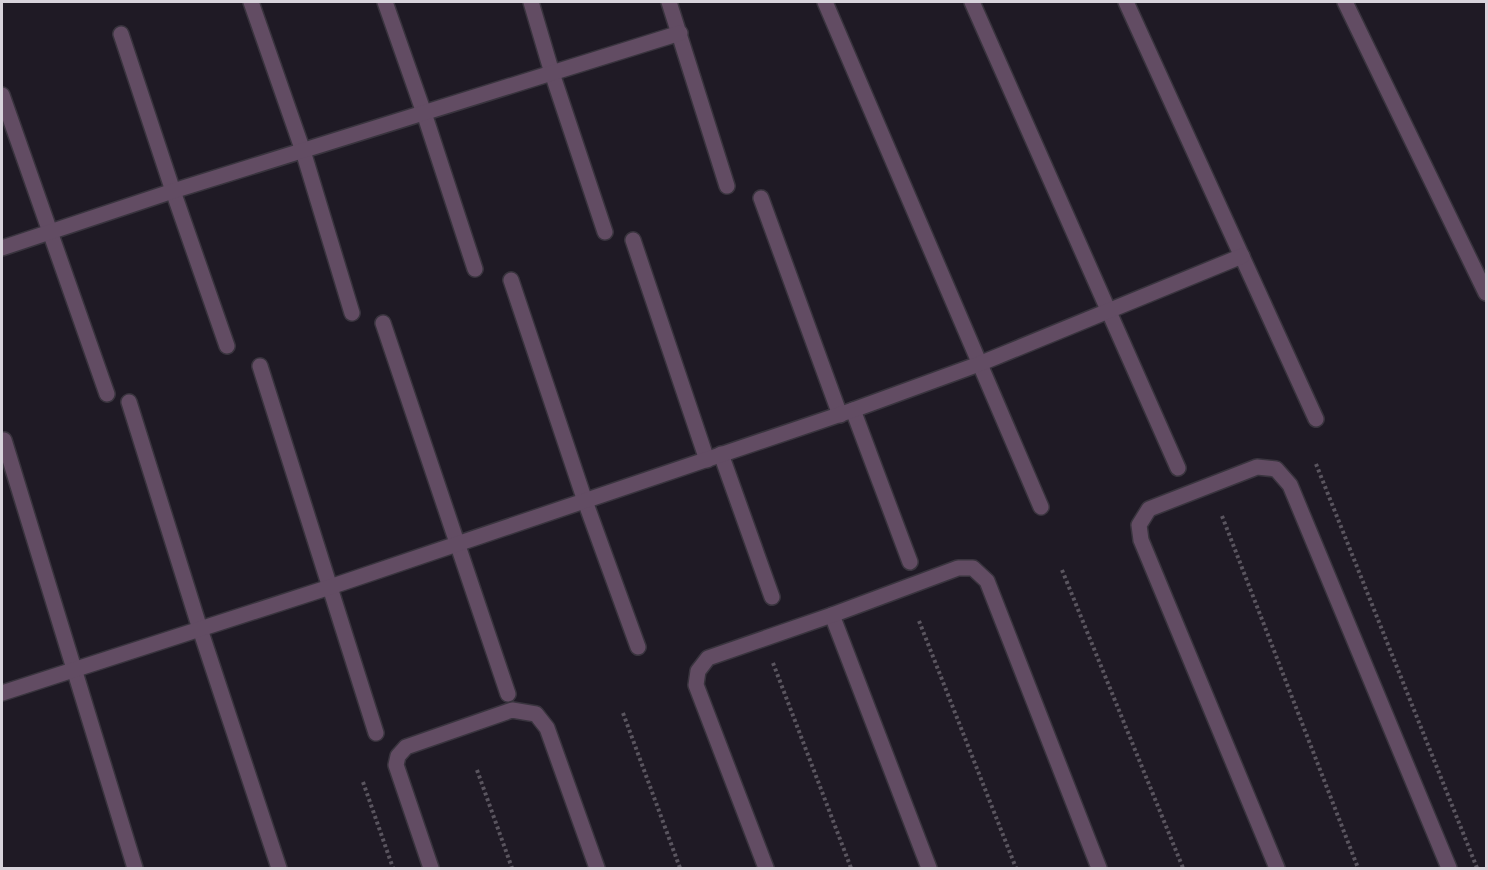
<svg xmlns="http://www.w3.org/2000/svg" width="1488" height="870" viewBox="0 0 1488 870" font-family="'PT Sans Narrow',sans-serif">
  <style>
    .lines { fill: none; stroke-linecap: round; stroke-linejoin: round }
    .minor-casing { stroke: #39343e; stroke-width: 18 }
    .path { stroke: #5a555f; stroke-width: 4; stroke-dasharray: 3 3; stroke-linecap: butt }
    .minor { stroke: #624c63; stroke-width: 15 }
  </style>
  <rect width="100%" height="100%" fill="#1f1a25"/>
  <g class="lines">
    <defs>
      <g id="minor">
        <polyline points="251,2 303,151 352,313"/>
        <polyline points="385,2 424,113 475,269"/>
        <polyline points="531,2 552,73 605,232"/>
        <polyline points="669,2 727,186"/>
        <polyline points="825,2 1041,507"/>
        <polyline points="972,2 1178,468"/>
        <polyline points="1126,2 1316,419"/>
        <polyline points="1345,2 1486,293"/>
        <polyline points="121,34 173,191 227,346"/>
        <polyline points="2,95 107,394"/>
        <polyline points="761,198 840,415"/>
        <polyline points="633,240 707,460"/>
        <polyline points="2,248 173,191 680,33"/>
        <polyline points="511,280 585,501 638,647"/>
        <polyline points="383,323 508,694"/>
        <polyline points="260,366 376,733"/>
        <polyline points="129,402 200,629 279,868"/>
        <polyline points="853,410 910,562"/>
        <polyline points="4,440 135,868"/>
        <polyline points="721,454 772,597"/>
        <polyline points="832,615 929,868"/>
        <polyline points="2,693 330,587 853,410 979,364 1242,256"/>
        <polyline points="431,868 396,765 398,756 406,747 512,710 536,714 547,728 597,868"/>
        <polyline points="766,868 696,685 698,671 708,658 832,615 958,568 973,568 987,581 1099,868"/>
        <polyline points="1277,868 1141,540 1139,525 1149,509 1257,467 1276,469 1290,485 1449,868"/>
      </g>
    </defs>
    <use href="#minor" class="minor-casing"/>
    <g class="path">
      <polyline points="1316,464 1477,868"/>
      <polyline points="1222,516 1358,868"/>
      <polyline points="1062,570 1183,868"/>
      <polyline points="919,621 1016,868"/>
      <polyline points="773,663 851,868"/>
      <polyline points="623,713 680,868"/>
      <polyline points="477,770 512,868"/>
      <polyline points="363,782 393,868"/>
    </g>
    <use href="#minor" class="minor"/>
  </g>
  <rect width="1488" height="870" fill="none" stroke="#d7d3db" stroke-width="6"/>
</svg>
